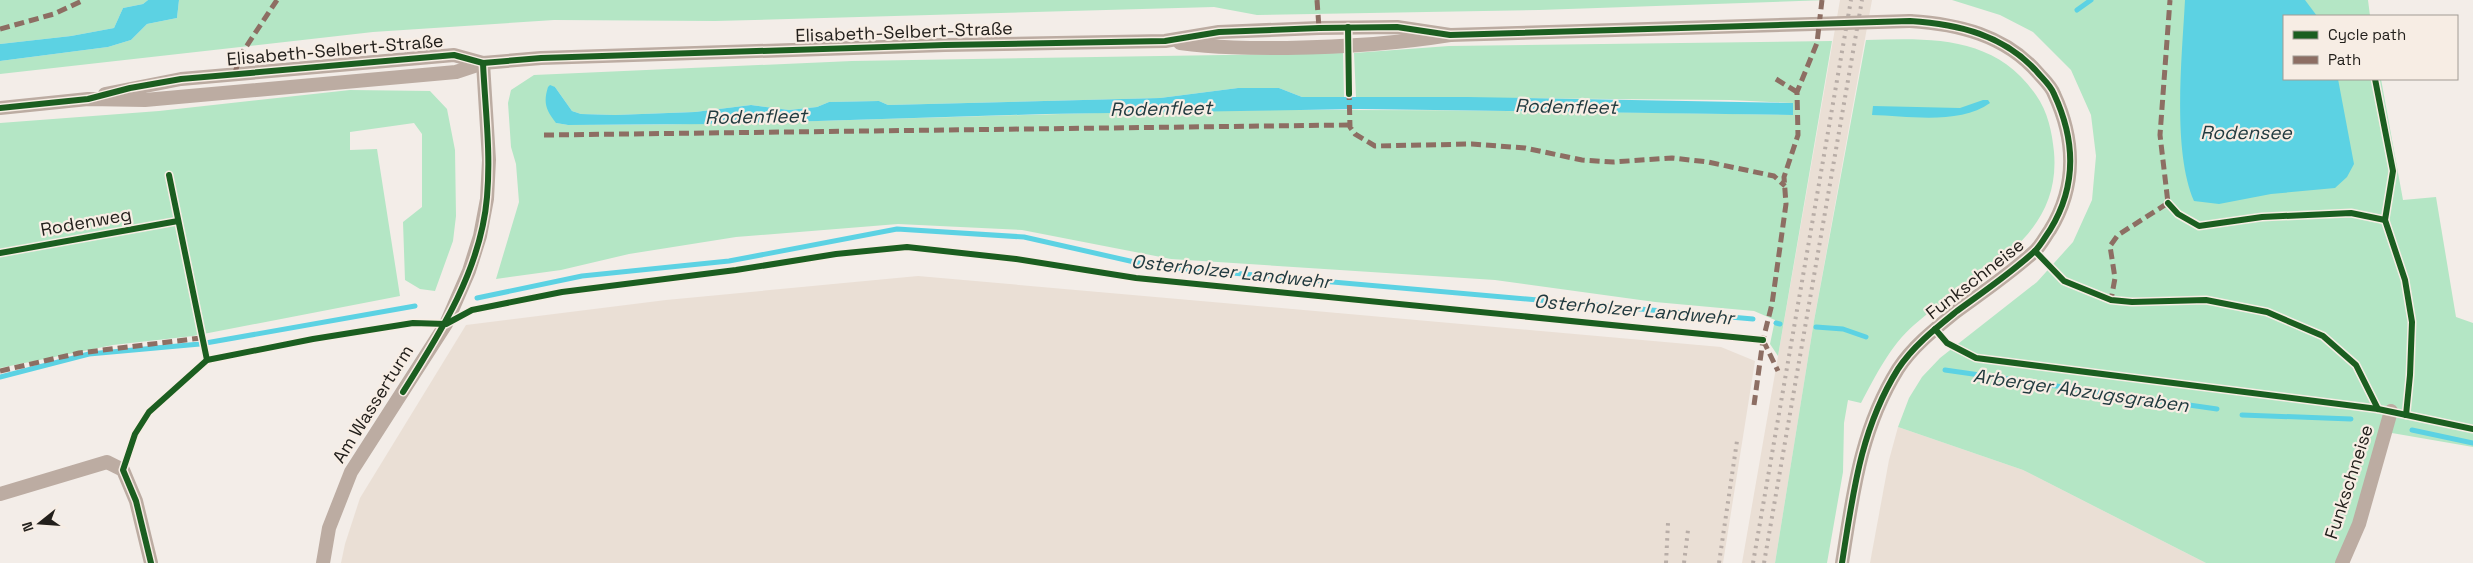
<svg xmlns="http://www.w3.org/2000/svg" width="2473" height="563" viewBox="0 0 2473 563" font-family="'Space Grotesk',sans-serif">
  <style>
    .built { fill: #eadfd5 }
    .green { fill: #b4e6c5 }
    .water { fill: #5cd2e3 }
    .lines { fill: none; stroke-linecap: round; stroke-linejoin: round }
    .stream { stroke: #5cd2e3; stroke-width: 5 }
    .minor { stroke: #bcaca2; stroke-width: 14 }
    .rail { stroke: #b8ada7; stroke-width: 4; stroke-dasharray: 2.5 5; stroke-linecap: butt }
    .minor-bridge { stroke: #bcaca2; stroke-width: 14 }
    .quiet { stroke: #8d6e63; stroke-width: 5; stroke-dasharray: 10 5; stroke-linecap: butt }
    .cycleway-casing { stroke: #f7ede4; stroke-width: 9 }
    .cycleway { stroke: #1b5e20; stroke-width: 6 }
    .labels { text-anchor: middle; stroke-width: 4.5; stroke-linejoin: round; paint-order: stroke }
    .street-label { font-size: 18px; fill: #23201c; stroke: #f7ede4 }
    .water-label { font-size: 19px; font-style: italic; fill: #213a3f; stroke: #f7ede4 }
  </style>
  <rect width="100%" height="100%" fill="#f3ede8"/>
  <g class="built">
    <polygon points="1840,0 1872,0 1814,321 1775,563 1742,563"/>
    <polygon points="918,276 1721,347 1755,361 1723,563 341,563 345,544 360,498 466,325 666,300"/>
    <polygon points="1898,427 2023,470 2206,563 1870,563 1889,460"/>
  </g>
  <g class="green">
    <polygon points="0,0 148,0 143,4 123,8 114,28 71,36 0,44"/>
    <polygon points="179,0 1827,0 1539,10 1257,15 1214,7 715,21 554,20 373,32 0,74 0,61 108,47 131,40 147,24 177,18"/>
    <polygon points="1952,0 2368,0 2370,16 2284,16 2284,79 2381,79 2403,200 2436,197 2456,317 2473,323 2473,447 2386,432 2347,563 2206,563 2023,470 1898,427 1909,398 1922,377 1940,358 2037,282 2073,242 2092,200 2096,156 2091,115 2071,70 2033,32 2000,15"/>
    <path d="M1866 40C1931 38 1995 35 2036 95 2048 112 2052 132 2054 152 2062 243 1971 275 1914 325 1890 346 1876 375 1861 403L1848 400 1844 423 1843 472 1827 563H1775L1814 321Z"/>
    <path d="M1832 41 1778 356 1770 344 1775 320 1754 311 1655 302 1495 280 1171 259 1022 230 898 224 736 237 629 254 561 270 496 279 519 202 516 164 511 147 508 103 511 90 534 75 852 61 1343 53 1344 97H1302L1279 88H1238L1160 98 888 105 879 101 829 102 817 107 789 110 751 105 695 112 615 115 581 114 572 111 555 87 556 123 568 125C759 125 949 116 1140 112 1358 107 1575 112 1793 115L1792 103 1730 100 1356 97 1354 53 1449 46Z"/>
    <polygon points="350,90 430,91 447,109 455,150 456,216 453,241 435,291 420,289 405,280 403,222 422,207 422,134 414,123 350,132 350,150 377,149 400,296 193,336 113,345 0,368 0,123 159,111"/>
  </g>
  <g class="water">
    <polygon points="148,0 179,0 177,18 147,24 131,40 108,47 0,61 0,44 71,36 114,28 123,8 143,4"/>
    <path d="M2185 0H2305L2317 16H2284V79H2338L2354 164 2347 177 2335 188 2271 194 2219 204 2194 201C2172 150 2182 57 2185 0Z"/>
    <path d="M550 85 555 87 572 111 581 114 615 115 695 112 751 105 789 110 817 107 829 102 879 101 888 105 1160 98 1238 88H1279L1302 97H1468L1793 103V115L1360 109 1046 114 719 124 568 125 556 123C546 110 543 103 548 87Z"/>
    <path d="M1983 100H1988L1990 103C1960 125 1908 116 1872 115L1873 106 1960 108Z"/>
  </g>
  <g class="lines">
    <g class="stream">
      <polyline points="2077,10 2091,0"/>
      <polyline points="477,298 582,276 729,261 897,229 1024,237 1152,266 1753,319"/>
      <polyline points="1776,323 1780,324"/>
      <polyline points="1816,327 1843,329 1866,337"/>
      <polyline points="1945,370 2217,409"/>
      <polyline points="0,377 89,354 200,344 415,306"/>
      <polyline points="2242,415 2351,419"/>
      <polyline points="2412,430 2473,443"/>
    </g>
    <g class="minor">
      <path d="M1180 43C1216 48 1251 48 1287 48 1344 47 1394 44 1450 35L1813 24"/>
      <polyline points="105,94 181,79 454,55 483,63"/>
      <polyline points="0,108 88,99 145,100 456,72 483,63 541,58 945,45 1165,41 1219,32 1319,28 1397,27 1450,35"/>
      <polyline points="0,494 107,462 123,470 136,501 151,563"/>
      <polyline points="323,563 329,528 351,472 446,324 469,271 480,236 487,199 489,160 483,63"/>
      <path d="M1842 563C1853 494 1860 430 1898 369 1913 346 1936 328 1957 311 1983 292 2011 273 2035 251 2041 245 2045 237 2050 230 2077 186 2075 139 2054 94 2051 86 2044 80 2038 73 2005 35 1958 24 1910 21"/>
      <polyline points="2342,563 2359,524 2391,411"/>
    </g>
    <g class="rail">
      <polyline points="1666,563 1668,523"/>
      <polyline points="1684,563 1688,530"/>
      <polyline points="1719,563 1737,441"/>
      <polyline points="1753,563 1851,0"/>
      <polyline points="1764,563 1862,0"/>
    </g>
    <polyline class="minor-bridge" points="1813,24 1910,21"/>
    <g class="quiet">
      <polyline points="1317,0 1319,28"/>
      <polyline points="0,29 54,14 84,0"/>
      <polyline points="235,73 240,56 277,0"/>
      <polyline points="1776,79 1797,92"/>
      <polyline points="1349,90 1350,127 1355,134 1375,146 1472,144 1525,148 1582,160 1613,162 1672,158 1708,162 1774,176 1785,186"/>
      <polyline points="544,135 1349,125"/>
      <polyline points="2108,298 2111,300 2115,278 2110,246 2118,235 2168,203 2160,135 2170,0"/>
      <polyline points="1763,340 1778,371"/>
      <polyline points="0,371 79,353 201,338"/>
      <polyline points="1754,405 1763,340 1772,304 1786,204 1784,177 1798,135 1797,92 1817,43 1822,0"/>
    </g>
    <defs>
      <g id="cycleway">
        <polyline points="1348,27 1349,94"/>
        <polyline points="2375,79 2393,171 2385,220 2405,280 2412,322 2410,375 2406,415"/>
        <path d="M0 108 88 99 130 88 181 79 454 55 483 63 541 58 945 45 1165 41 1219 32 1319 28 1397 27 1450 35 1910 21C1958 24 2005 35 2038 73 2044 80 2051 86 2054 94 2075 139 2077 186 2050 230 2045 237 2041 245 2035 251 2011 273 1983 292 1957 311 1936 328 1913 346 1898 369 1860 430 1853 494 1842 563"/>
        <polyline points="169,175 207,360"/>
        <polyline points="2168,203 2178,214 2199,226 2262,217 2351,213 2385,220"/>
        <polyline points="2035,251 2064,281 2111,300 2132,302 2206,300 2267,312 2323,336 2356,365 2378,409"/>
        <polyline points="0,253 178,221"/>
        <polyline points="1935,329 1947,343 1976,358 2378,409 2473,429"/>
        <path d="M403 392C441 332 481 269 487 197 491 152 485 107 483 63"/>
        <polyline points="151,563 136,501 123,470 135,434 149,412 207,360 313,339 413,323 446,324 472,310 562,292 736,270 836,254 907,247 1016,259 1136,278 1763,340"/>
      </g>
    </defs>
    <use href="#cycleway" class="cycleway-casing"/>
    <use href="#cycleway" class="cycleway"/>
  </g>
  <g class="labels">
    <g class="street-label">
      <text transform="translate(904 32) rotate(-2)" y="6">Elisabeth-Selbert-Straße</text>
      <text transform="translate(335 50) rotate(-5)" y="6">Elisabeth-Selbert-Straße</text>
      <text transform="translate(86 222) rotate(-10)" y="6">Rodenweg</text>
      <text transform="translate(1975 279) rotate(-38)" y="6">Funkschneise</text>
      <text transform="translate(373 404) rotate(-58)" y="6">Am Wasserturm</text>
      <text transform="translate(2349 482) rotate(-72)" y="6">Funkschneise</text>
    </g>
    <g class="water-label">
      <text transform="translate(1566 106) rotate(1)" y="7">Rodenfleet</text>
      <text transform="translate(1161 108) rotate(-1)" y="7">Rodenfleet</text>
      <text transform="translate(756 116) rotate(-1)" y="7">Rodenfleet</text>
      <text x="2246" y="139">Rodensee</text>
      <text transform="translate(1231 271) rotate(6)" y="7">Osterholzer Landwehr</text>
      <text transform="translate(1634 309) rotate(5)" y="7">Osterholzer Landwehr</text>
      <text transform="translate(2081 390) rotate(8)" y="7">Arberger Abzugsgraben</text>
    </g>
  </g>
  <rect x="2283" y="15" width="175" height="65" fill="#f7ede4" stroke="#a29b94"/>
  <rect x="2293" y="31" width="25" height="8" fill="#1b5e20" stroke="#a29b94"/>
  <text x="2328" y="40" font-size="15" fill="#23201c">Cycle path</text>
  <rect x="2293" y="56" width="25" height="8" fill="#8d6e63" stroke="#a29b94"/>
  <text x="2328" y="65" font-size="15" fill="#23201c">Path</text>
  <g transform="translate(40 523) rotate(253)" stroke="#f7ede4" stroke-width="4" paint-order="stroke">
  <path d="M0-4L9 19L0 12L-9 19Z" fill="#23201c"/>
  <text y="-8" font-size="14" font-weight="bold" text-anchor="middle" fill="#23201c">N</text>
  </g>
</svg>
